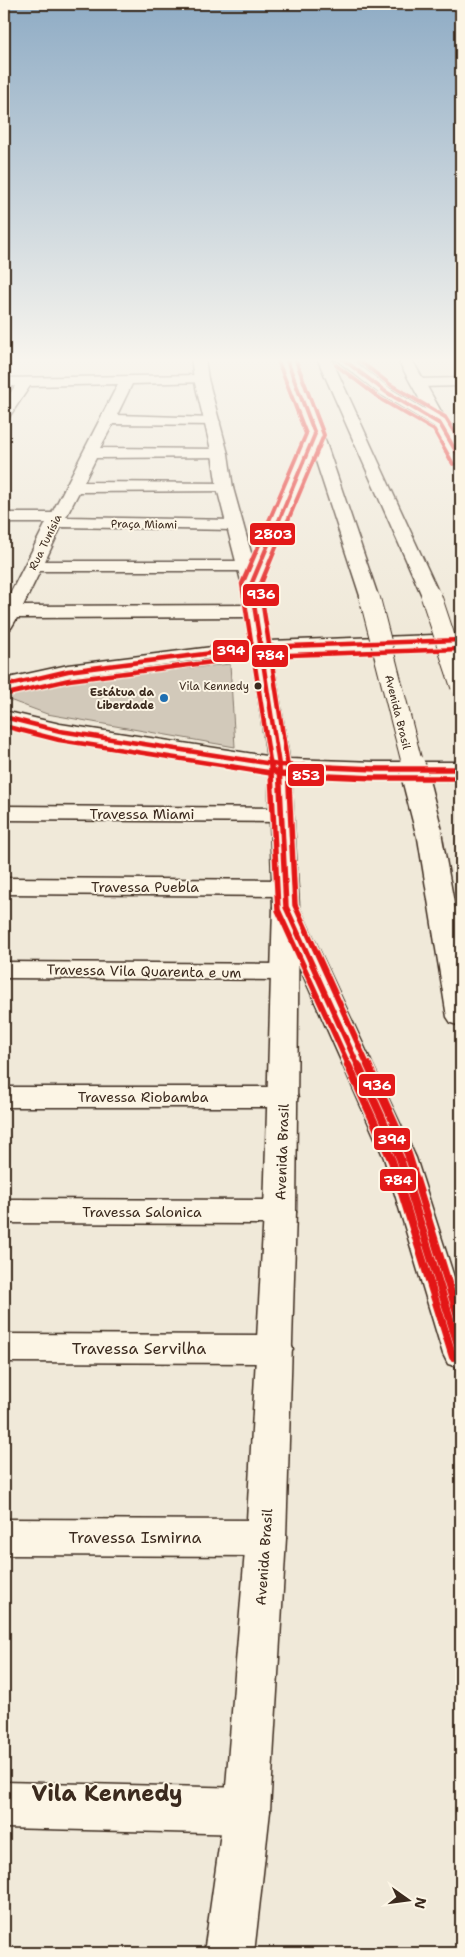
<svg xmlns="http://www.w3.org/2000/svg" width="465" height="1957" viewBox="0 0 465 1957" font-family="'Shantell Sans',sans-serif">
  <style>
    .green { fill: #d2c9ba; stroke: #867a6c }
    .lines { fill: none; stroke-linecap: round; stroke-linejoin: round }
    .minor-casing { stroke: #3b2a1e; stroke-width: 3 }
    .tertiary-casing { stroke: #3b2a1e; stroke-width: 3 }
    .motorway-casing { stroke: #3b2a1e; stroke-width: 3 }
    .minor { fill: #fcf5e5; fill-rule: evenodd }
    .tertiary { fill: #fcf5e5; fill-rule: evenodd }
    .motorway { fill: #fcf5e5; fill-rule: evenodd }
    .motorway-bridge-far1-casing { stroke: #3b2a1e; stroke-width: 22; stroke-linecap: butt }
    .motorway-bridge-casing { stroke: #3b2a1e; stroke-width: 29; stroke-linecap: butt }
    .motorway-bridge-far1 { stroke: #fcf5e5; stroke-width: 20 }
    .motorway-bridge { stroke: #fcf5e5; stroke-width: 26 }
    .bus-1-far2-casing { stroke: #fcf5e5; stroke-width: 7 }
    .bus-1-far1-casing { stroke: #fcf5e5; stroke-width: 9 }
    .bus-1-casing { stroke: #fcf5e5; stroke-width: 11 }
    .bus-2-far2-casing { stroke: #fcf5e5; stroke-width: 7 }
    .bus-2-far1-casing { stroke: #fcf5e5; stroke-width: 9 }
    .bus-2-casing { stroke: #fcf5e5; stroke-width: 11 }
    .bus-3-far3-casing { stroke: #fcf5e5; stroke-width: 5.5 }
    .bus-3-far2-casing { stroke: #fcf5e5; stroke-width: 7 }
    .bus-3-far1-casing { stroke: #fcf5e5; stroke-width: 9 }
    .bus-3-casing { stroke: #fcf5e5; stroke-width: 11 }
    .bus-4-far2-casing { stroke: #fcf5e5; stroke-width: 5.5 }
    .bus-4-far1-casing { stroke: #fcf5e5; stroke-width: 7 }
    .bus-4-casing { stroke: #fcf5e5; stroke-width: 9 }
    .bus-5-far2-casing { stroke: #fcf5e5; stroke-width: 5.5 }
    .bus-5-far1-casing { stroke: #fcf5e5; stroke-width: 7 }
    .bus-5-casing { stroke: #fcf5e5; stroke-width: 9 }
    .bus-1-far2 { stroke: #e31919; stroke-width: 4.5 }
    .bus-1-far1 { stroke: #e31919; stroke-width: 5.5 }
    .bus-1 { stroke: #e31919; stroke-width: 8 }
    .bus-2-far2 { stroke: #e31919; stroke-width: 4.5 }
    .bus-2-far1 { stroke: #e31919; stroke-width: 5.5 }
    .bus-2 { stroke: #e31919; stroke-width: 8 }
    .bus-3-far3 { stroke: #e31919; stroke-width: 4 }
    .bus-3-far2 { stroke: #e31919; stroke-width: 4.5 }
    .bus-3-far1 { stroke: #e31919; stroke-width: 5.5 }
    .bus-3 { stroke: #e31919; stroke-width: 8 }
    .bus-4-far2 { stroke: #e31919; stroke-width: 4 }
    .bus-4-far1 { stroke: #e31919; stroke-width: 4.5 }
    .bus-4 { stroke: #e31919; stroke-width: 5.5 }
    .bus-5-far2 { stroke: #e31919; stroke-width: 4 }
    .bus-5-far1 { stroke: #e31919; stroke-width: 4.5 }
    .bus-5 { stroke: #e31919; stroke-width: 5.5 }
    .bus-dot { fill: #3b2a1e; stroke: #fcf5e5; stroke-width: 2 }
    .poi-dot { fill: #1f6fb2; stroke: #fcf5e5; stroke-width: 2 }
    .labels { text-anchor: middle; stroke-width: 4; stroke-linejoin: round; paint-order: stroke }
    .far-street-label { font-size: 11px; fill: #3b2a1e; stroke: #fcf5e5 }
    .far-bus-label { font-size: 11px; fill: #3b2a1e; stroke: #fcf5e5; text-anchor: end }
    .far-poi-label { font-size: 11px; font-weight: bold; fill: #3b2a1e; stroke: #fcf5e5; text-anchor: end }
    .street-label { font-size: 14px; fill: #3b2a1e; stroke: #fcf5e5 }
    .near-street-label { font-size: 16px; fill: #3b2a1e; stroke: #fcf5e5 }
    .near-district-label { font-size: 22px; font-weight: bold; fill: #3b2a1e; stroke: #fcf5e5 }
    .line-badge { stroke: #fcf5e5; stroke-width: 2 }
    .badge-label { font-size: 14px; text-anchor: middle; font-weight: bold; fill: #fff }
  </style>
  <rect width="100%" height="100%" fill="#f0e9d9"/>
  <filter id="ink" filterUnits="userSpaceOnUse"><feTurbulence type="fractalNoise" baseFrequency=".02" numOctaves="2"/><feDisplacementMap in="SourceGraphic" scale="10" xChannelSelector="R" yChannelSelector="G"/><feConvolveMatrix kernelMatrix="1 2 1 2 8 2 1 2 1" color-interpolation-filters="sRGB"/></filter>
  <g filter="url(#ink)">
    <polygon class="green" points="230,664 235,747 47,714 4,698 32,684"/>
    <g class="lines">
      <defs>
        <g id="minor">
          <polygon points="201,375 206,376 208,379 206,382 132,384 117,415 213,418 218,419 220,422 218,425 113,424 100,448 220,449 226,451 228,454 226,457 96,458 84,482 225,483 231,485 233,488 231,491 79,492 66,517 234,520 240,521 243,525 240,529 234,530 61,527 45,561 247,561 253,562 256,566 253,570 247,571 40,571 23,606 255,605 262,607 265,611 262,615 255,617 17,618 11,628 4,630 4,606 46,523 4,523 4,513 52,513 118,384 30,386 9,417 4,418 4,403 15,386 4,386 4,378"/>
          <polygon points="461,378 461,386 418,387 411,383 418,379"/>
          <polygon points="260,641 267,643 270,647 267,651 68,677 4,692 4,679 68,665"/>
          <polygon points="4,711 60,724 279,758 287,760 290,765 287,770 279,772 60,738 4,723"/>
          <polygon points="4,806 281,808 289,810 293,815 289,820 281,822 4,820"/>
          <polygon points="4,878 285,880 294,883 298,888 294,893 285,896 4,894"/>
          <polygon points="4,962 284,964 294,966 298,972 294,978 284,980 4,978"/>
          <polygon points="4,1087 283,1087 294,1090 298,1097 294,1104 283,1107 4,1107"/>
          <polygon points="4,1199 280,1200 292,1204 296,1212 292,1220 280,1224 4,1223"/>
          <polygon points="4,1334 275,1335 288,1339 293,1349 288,1359 275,1363 4,1362"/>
          <polygon points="4,1519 266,1520 280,1525 286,1538 280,1551 266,1556 4,1555"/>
          <polygon points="4,1782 247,1788 263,1795 270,1811 263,1827 247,1834 4,1828"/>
        </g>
        <g id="tertiary">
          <polygon points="191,358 205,358 208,379 228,454 233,488 260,585 270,641 461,634 461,646 272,653 289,759 375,762 461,762 461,776 375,776 291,772 299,907 296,1212 286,1538 270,1811 254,1953 204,1953 224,1811 246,1538 264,1212 273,907 268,765 242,585 217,488 212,454 194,379"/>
          <polygon points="397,358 411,358 461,447 461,465 455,463 453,460"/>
        </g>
        <g id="motorway">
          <polygon points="279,358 293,358 323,434 379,599 377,603 370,605 363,603 361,599 314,455 260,585 258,589 251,591 244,589 242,585 307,434"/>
          <polygon points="317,358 331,358 440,596 438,600 431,602 424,600 422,596"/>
          <polygon points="334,358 350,358 391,389 445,421 447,424 445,427 435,427 381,395"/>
          <polygon points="429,825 438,827 441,832 461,941 461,1026 451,1023 447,1017 417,832 420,827"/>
          <polygon points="286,899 295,902 299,907 416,1158 461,1299 461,1368 448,1364 443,1354 384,1158 273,907 277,902"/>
        </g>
      </defs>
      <use href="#minor" class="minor-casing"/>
      <use href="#tertiary" class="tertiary-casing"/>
      <use href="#motorway" class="motorway-casing"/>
      <use href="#minor" class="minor"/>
      <use href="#tertiary" class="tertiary"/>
      <use href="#motorway" class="motorway"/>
      <defs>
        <g id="motorway-bridge-far1">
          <polyline points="431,596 461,686"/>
          <polyline points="370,599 413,767"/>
        </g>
        <polyline id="motorway-bridge" points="412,766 429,832"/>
      </defs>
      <use href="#motorway-bridge-far1" class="motorway-bridge-far1-casing"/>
      <use href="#motorway-bridge" class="motorway-bridge-casing"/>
      <use href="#motorway-bridge-far1" class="motorway-bridge-far1"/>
      <use href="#motorway-bridge" class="motorway-bridge"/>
      <defs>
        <g id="bus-1-far2">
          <polyline points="4,686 68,671 260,647 461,640"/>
          <polyline points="4,717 60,731 279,765 279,767"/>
        </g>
        <polyline id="bus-1-far1" points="279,766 286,907 358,1066"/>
        <polyline id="bus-1" points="358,1065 400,1158 461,1354"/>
        <g id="bus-2-far2">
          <polyline points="7,694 69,680 261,656 461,649"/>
          <polyline points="4,726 59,740 234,767"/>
        </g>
        <polyline id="bus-2-far1" points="226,766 271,773 278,910 349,1066"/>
        <polyline id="bus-2" points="348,1065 392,1161 453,1357"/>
        <g id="bus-3-far3">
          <polyline points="356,358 391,385 445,417 461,443"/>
          <polyline points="281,537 324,435 295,358"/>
        </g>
        <polyline id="bus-3-far2" points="281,535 260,586 288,767"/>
        <polyline id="bus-3-far1" points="288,766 295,905 368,1066"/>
        <polyline id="bus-3" points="368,1065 408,1154 461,1325"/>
        <g id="bus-4-far2">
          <polyline points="341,358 386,392 440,424 461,460"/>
          <polyline points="272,537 315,434 286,358"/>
        </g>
        <polyline id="bus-4-far1" points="272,535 251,585 279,765 333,767"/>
        <polyline id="bus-4" points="303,766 375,769 461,769"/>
        <g id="bus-5-far2">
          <polyline points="336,365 382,400 434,430 453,464"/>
          <polyline points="262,537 306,434 278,361"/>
        </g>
        <polyline id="bus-5-far1" points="263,535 242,584 271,767"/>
        <polyline id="bus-5" points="271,766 271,769 279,774 375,778 461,778"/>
      </defs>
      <use href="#bus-1-far2" class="bus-1-far2-casing"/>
      <use href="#bus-1-far1" class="bus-1-far1-casing"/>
      <use href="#bus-1" class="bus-1-casing"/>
      <use href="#bus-2-far2" class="bus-2-far2-casing"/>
      <use href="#bus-2-far1" class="bus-2-far1-casing"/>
      <use href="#bus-2" class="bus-2-casing"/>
      <use href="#bus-3-far3" class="bus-3-far3-casing"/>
      <use href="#bus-3-far2" class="bus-3-far2-casing"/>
      <use href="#bus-3-far1" class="bus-3-far1-casing"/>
      <use href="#bus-3" class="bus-3-casing"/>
      <use href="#bus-4-far2" class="bus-4-far2-casing"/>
      <use href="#bus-4-far1" class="bus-4-far1-casing"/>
      <use href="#bus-4" class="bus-4-casing"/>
      <use href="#bus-5-far2" class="bus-5-far2-casing"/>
      <use href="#bus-5-far1" class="bus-5-far1-casing"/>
      <use href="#bus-5" class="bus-5-casing"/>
      <use href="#bus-1-far2" class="bus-1-far2"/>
      <use href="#bus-1-far1" class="bus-1-far1"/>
      <use href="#bus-1" class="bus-1"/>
      <use href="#bus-2-far2" class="bus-2-far2"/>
      <use href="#bus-2-far1" class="bus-2-far1"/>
      <use href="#bus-2" class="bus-2"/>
      <use href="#bus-3-far3" class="bus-3-far3"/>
      <use href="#bus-3-far2" class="bus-3-far2"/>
      <use href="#bus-3-far1" class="bus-3-far1"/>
      <use href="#bus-3" class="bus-3"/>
      <use href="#bus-4-far2" class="bus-4-far2"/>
      <use href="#bus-4-far1" class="bus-4-far1"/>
      <use href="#bus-4" class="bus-4"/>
      <use href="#bus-5-far2" class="bus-5-far2"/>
      <use href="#bus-5-far1" class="bus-5-far1"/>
      <use href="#bus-5" class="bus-5"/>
    </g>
  </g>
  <linearGradient id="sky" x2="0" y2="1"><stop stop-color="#8facc5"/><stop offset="0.57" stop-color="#f8f5ee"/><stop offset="1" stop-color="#f8f5ee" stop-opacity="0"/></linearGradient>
  <rect width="465" height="632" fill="url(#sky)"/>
  <circle class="bus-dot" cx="258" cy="686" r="4.5"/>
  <circle class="poi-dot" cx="164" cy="698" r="5"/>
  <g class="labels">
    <g class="far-street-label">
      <text transform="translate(144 524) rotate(1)" y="4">Praça Miami</text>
      <text transform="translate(45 542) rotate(-64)" y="4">Rua Tunísia</text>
      <text transform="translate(398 712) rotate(76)" y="4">Avenida Brasil</text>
    </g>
    <g class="far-bus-label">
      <text x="249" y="690">Vila Kennedy</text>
    </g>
    <g class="far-poi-label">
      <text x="154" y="696">Estátua da<tspan x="154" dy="13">Liberdade</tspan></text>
    </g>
    <g class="street-label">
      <text x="142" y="819">Travessa Miami</text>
      <text x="145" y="892">Travessa Puebla</text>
      <text transform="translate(144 971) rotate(1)" y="5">Travessa Vila Quarenta e um</text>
      <text x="143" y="1102">Travessa Riobamba</text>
      <text transform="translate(282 1152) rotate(-88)" y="5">Avenida Brasil</text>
      <text x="142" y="1217">Travessa Salonica</text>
      <text transform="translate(264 1557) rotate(-86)" y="5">Avenida Brasil</text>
    </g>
    <g class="near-street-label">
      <text x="139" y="1354">Travessa Servilha</text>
      <text x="135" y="1543">Travessa Ismirna</text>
    </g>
    <g class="near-district-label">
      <text x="107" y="1801">Vila Kennedy</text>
    </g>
  </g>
  <g class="line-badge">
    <rect x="249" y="522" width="47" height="24" rx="5" fill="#e31919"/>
    <rect x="242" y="583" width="38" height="24" rx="5" fill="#e31919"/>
    <rect x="212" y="639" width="38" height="24" rx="5" fill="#e31919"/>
    <rect x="251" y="644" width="38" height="24" rx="5" fill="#e31919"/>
    <rect x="287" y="763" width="38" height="24" rx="5" fill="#e31919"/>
    <rect x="358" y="1073" width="38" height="24" rx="5" fill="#e31919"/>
    <rect x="373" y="1127" width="38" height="24" rx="5" fill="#e31919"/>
    <rect x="379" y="1168" width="38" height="24" rx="5" fill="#e31919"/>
  </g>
  <g class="badge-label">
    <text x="273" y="539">2803</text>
    <text x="261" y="599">936</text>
    <text x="231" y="655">394</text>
    <text x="270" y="660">784</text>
    <text x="306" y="780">853</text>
    <text x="377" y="1090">936</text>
    <text x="392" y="1144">394</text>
    <text x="398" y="1185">784</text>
  </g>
  <rect width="465" height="1957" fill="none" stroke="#fcf5e5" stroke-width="20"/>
  <rect x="10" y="10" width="445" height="1937" fill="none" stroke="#3b2a1e" stroke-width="2" filter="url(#ink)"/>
  <g transform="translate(408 1900) rotate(104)" stroke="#fcf5e5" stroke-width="4" paint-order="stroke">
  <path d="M0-4L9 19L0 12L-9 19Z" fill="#3b2a1e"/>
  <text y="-8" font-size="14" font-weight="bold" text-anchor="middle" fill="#3b2a1e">N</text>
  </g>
</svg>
